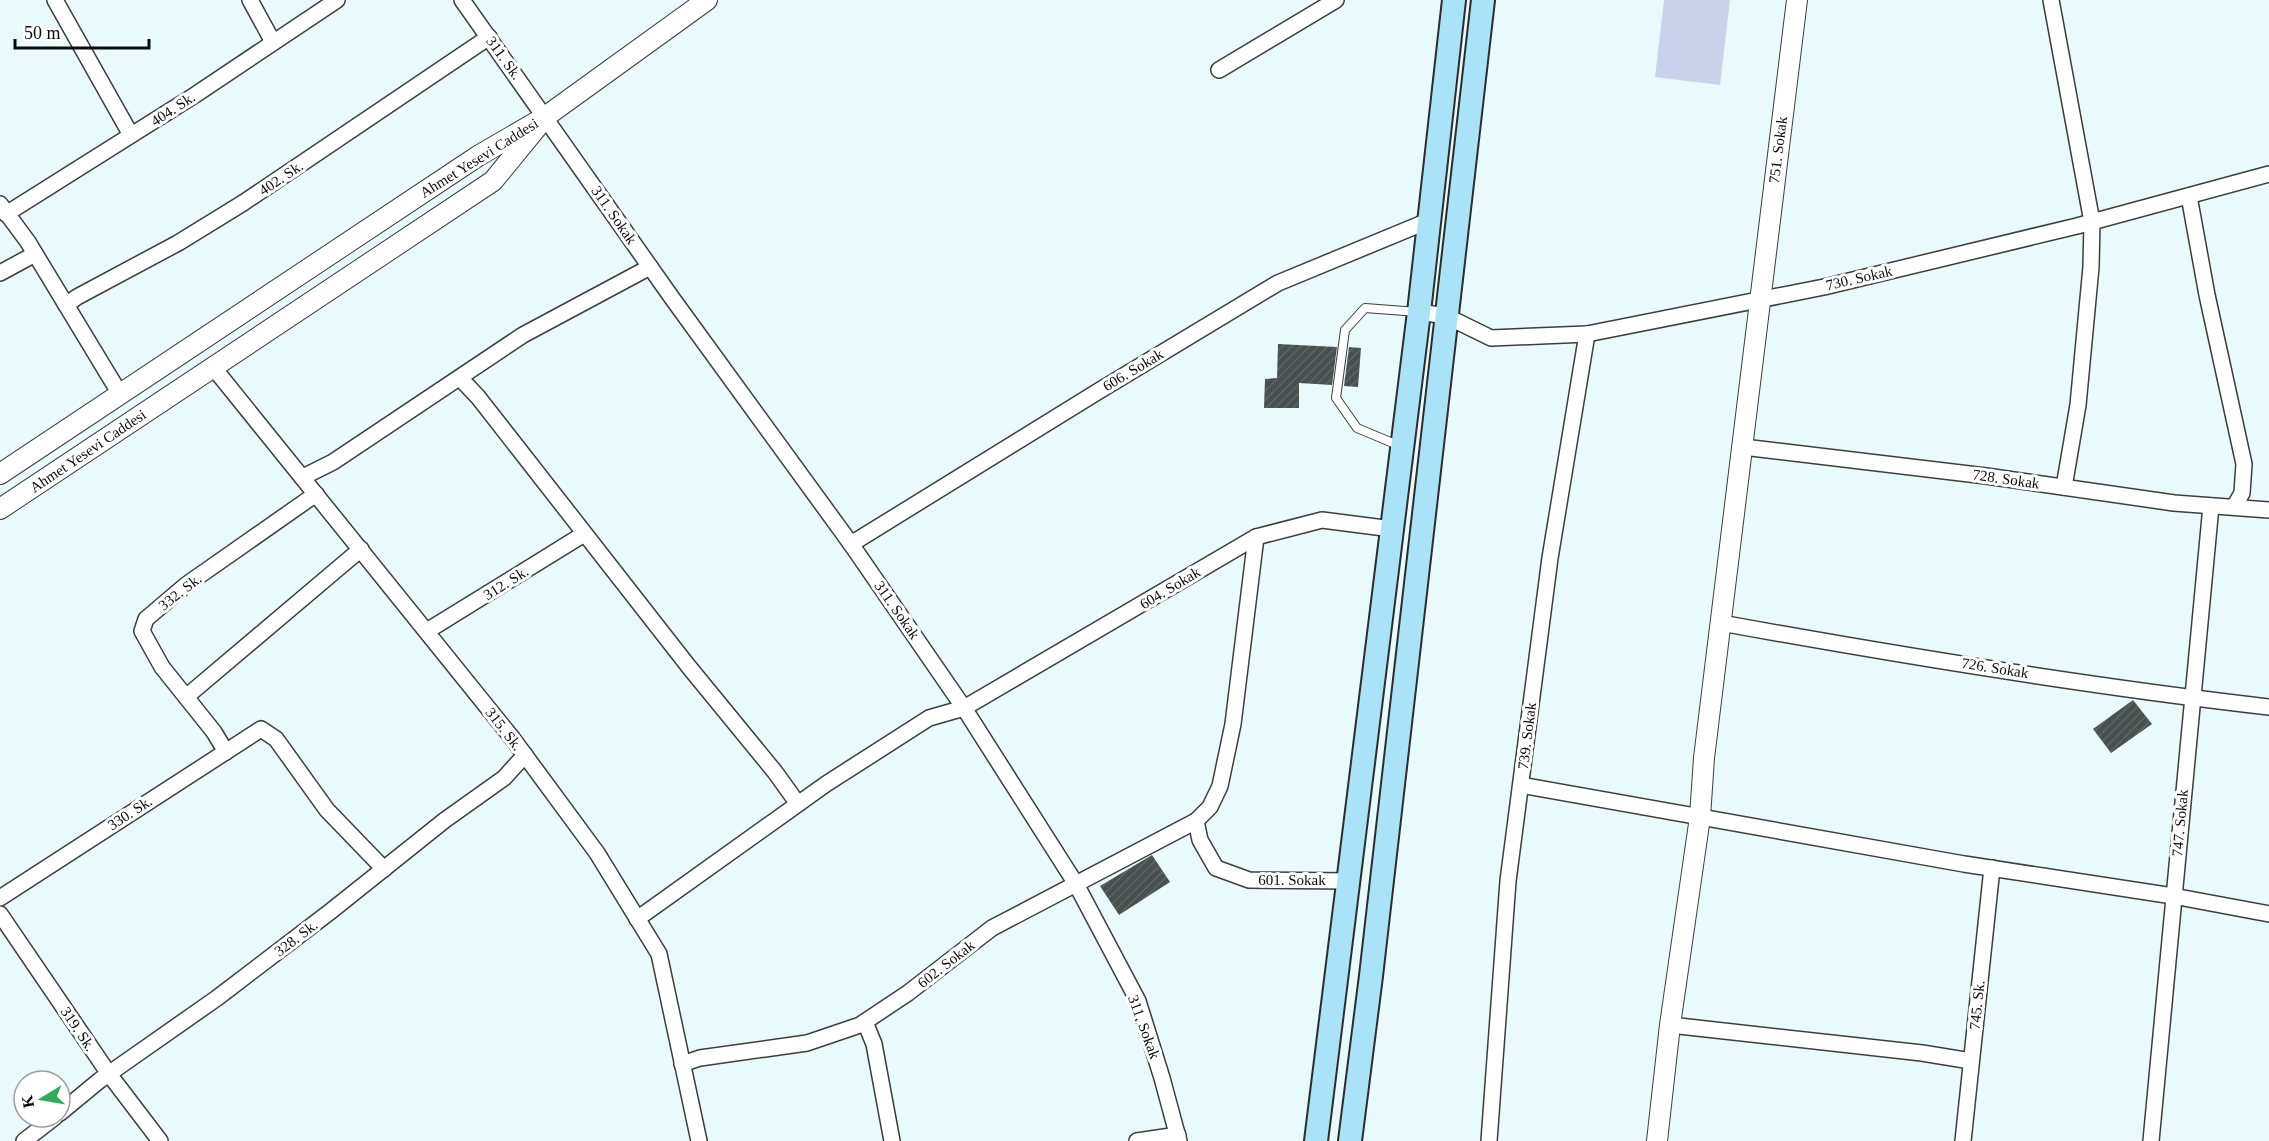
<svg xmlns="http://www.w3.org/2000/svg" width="2269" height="1141" viewBox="0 0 2269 1141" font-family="Georgia,serif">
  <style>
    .pitch { fill: #c8d2eb }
    .building { fill: url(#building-hatch) }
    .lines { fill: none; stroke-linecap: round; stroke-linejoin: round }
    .service-casing { stroke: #3d3d3d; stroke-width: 10 }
    .minor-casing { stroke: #3d3d3d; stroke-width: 18 }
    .tertiary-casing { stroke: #3d3d3d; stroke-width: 22 }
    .secondary-casing { stroke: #2c2c2c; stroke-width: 26 }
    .service { stroke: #fff; stroke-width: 8 }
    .minor { stroke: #fff; stroke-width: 15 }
    .tertiary { stroke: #fff; stroke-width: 20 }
    .secondary { stroke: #aae3f7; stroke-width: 22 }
    .labels { text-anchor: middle; stroke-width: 6; stroke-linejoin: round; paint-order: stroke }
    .street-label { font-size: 15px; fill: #0a0a0a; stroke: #fff }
  </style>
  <defs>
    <pattern id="building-hatch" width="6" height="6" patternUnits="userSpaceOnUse" patternTransform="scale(1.5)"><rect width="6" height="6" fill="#48514f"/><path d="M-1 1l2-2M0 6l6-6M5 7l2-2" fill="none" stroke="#5e6564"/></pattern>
  </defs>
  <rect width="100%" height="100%" fill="#e9fafd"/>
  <polygon class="pitch" points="1664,0 1730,0 1720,85 1655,77"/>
  <g class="building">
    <polygon points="1278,344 1337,347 1332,385 1299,383 1299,408 1264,408 1265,379 1277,378"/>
    <polygon points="1349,347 1361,348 1358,387 1344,386"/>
    <polygon points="2133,700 2152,724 2111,753 2093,729"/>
    <polygon points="1152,855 1170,882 1119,915 1100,886"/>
  </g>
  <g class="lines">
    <defs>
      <polyline id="service" points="1400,446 1357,428 1336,398 1345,330 1365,308 1418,312"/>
      <g id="minor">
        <polyline points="55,0 131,135"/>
        <polyline points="250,0 273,42"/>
        <polyline points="462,0 672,298 851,544 964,708 1076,884 1138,1001 1162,1078 1179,1141"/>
        <polyline points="2051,0 2092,222 2091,267 2078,405 2064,487"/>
        <polyline points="1219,70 1336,0"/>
        <polyline points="2189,196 2207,295 2244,464 2242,493 2234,507"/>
        <polyline points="0,204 28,242 120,394"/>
        <polyline points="6,214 195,95 337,0"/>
        <polyline points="0,273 35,254"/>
        <polyline points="66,305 77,297 178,243 243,203 489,37"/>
        <polyline points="1419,312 1446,316 1491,338 1587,334 1824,287 2077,226 2269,174"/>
        <polyline points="213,367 513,739 597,853 659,954 699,1141"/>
        <polyline points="460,378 478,397 689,667 775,772 798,804"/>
        <polyline points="1743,447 1986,476 2174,503 2269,510"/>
        <polyline points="303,477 333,462 523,335 650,267"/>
        <polyline points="851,544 1102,389 1278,283 1428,221"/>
        <path d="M1721 623C1903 656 2086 686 2269 707"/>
        <polyline points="427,631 584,534"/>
        <polyline points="186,697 361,549"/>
        <polyline points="226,752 214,732 162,667 142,631 146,619 186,585 316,494"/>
        <polyline points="1521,785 1964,864 2173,896 2269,914"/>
        <polyline points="1196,821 1200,840 1216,868 1249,880 1350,881"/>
        <polyline points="0,898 261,729 276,739 327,810 384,869"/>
        <polyline points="0,914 109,1074 160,1141"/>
        <polyline points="637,919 826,784 929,718 964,708 1256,537 1322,520 1392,529"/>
        <polyline points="865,1022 874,1044 892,1141"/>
        <polyline points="1670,1025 1922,1053 1971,1061"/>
        <polyline points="682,1064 700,1058 807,1043 860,1025 908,993 992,928 1196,821 1210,807 1220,786 1233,724 1256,537"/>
        <polyline points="60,1113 100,1080 217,998 331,911 445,820 504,778 525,755"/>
        <polyline points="24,1141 55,1117"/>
        <polyline points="1137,1141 1178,1135"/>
        <polyline points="1489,1141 1508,881 1550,558 1587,334"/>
        <polyline points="1963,1141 1992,868"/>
        <polyline points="2151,1141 2211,506"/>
      </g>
      <g id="tertiary">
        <polyline points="0,474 478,156 545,117 707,0"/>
        <polyline points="0,509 493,181 538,126"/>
        <polyline points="1657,1141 1670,1025 1700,817 1704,758 1797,0"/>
      </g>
      <g id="secondary">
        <polyline points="1316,1141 1419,312 1454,0"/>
        <polyline points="1350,1141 1371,976 1483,0"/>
      </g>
    </defs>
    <use href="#service" class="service-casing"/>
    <use href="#minor" class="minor-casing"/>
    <use href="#tertiary" class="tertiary-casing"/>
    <use href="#secondary" class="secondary-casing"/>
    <use href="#service" class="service"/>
    <use href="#minor" class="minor"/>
    <use href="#tertiary" class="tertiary"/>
    <use href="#secondary" class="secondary"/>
  </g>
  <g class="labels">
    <g class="street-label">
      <text transform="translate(504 58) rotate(54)" y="5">311. Sk.</text>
      <text transform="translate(173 109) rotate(-33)" y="5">404. Sk.</text>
      <text transform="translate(1778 150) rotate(-83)" y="5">751. Sokak</text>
      <text transform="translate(479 158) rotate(-32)" y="5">Ahmet Yesevi Caddesi</text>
      <text transform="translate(281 178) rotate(-34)" y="5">402. Sk.</text>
      <text transform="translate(614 215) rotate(55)" y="5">311. Sokak</text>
      <text transform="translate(1859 278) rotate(-13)" y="5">730. Sokak</text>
      <text transform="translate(1133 370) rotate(-31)" y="5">606. Sokak</text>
      <text transform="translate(88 451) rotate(-34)" y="5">Ahmet Yesevi Caddesi</text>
      <text transform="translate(2006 479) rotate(8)" y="5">728. Sokak</text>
      <text transform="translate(506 583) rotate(-32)" y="5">312. Sk.</text>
      <text transform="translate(1170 588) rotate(-31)" y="5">604. Sokak</text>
      <text transform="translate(180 592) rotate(-38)" y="5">332. Sk.</text>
      <text transform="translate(897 610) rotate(55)" y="5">311. Sokak</text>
      <text transform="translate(1995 668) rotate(9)" y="5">726. Sokak</text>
      <text transform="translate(504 729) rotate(52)" y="5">315. Sk.</text>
      <text transform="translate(1527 736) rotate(-83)" y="5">739. Sokak</text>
      <text transform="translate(130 813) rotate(-33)" y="5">330. Sk.</text>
      <text transform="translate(2180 823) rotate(-85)" y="5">747. Sokak</text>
      <text x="1292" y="885">601. Sokak</text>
      <text transform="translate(296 938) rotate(-37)" y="5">328. Sk.</text>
      <text transform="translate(946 964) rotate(-38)" y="5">602. Sokak</text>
      <text transform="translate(1977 1005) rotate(-84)" y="5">745. Sk.</text>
      <text transform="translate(1144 1027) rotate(70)" y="5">311. Sokak</text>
      <text transform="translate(78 1029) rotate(56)" y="5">319. Sk.</text>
    </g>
  </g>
  <g transform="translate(42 1099) rotate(259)"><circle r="28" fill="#ffffff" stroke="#9d9d9d" stroke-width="1.5"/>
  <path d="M0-4.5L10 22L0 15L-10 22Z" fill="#31ab58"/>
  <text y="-9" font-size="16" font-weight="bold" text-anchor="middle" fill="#0a0a0a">K</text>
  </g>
  <path d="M15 39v9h134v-9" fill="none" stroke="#0a0a0a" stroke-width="3"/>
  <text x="24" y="39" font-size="18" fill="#0a0a0a" stroke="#ffffff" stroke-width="4.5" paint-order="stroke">50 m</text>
</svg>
